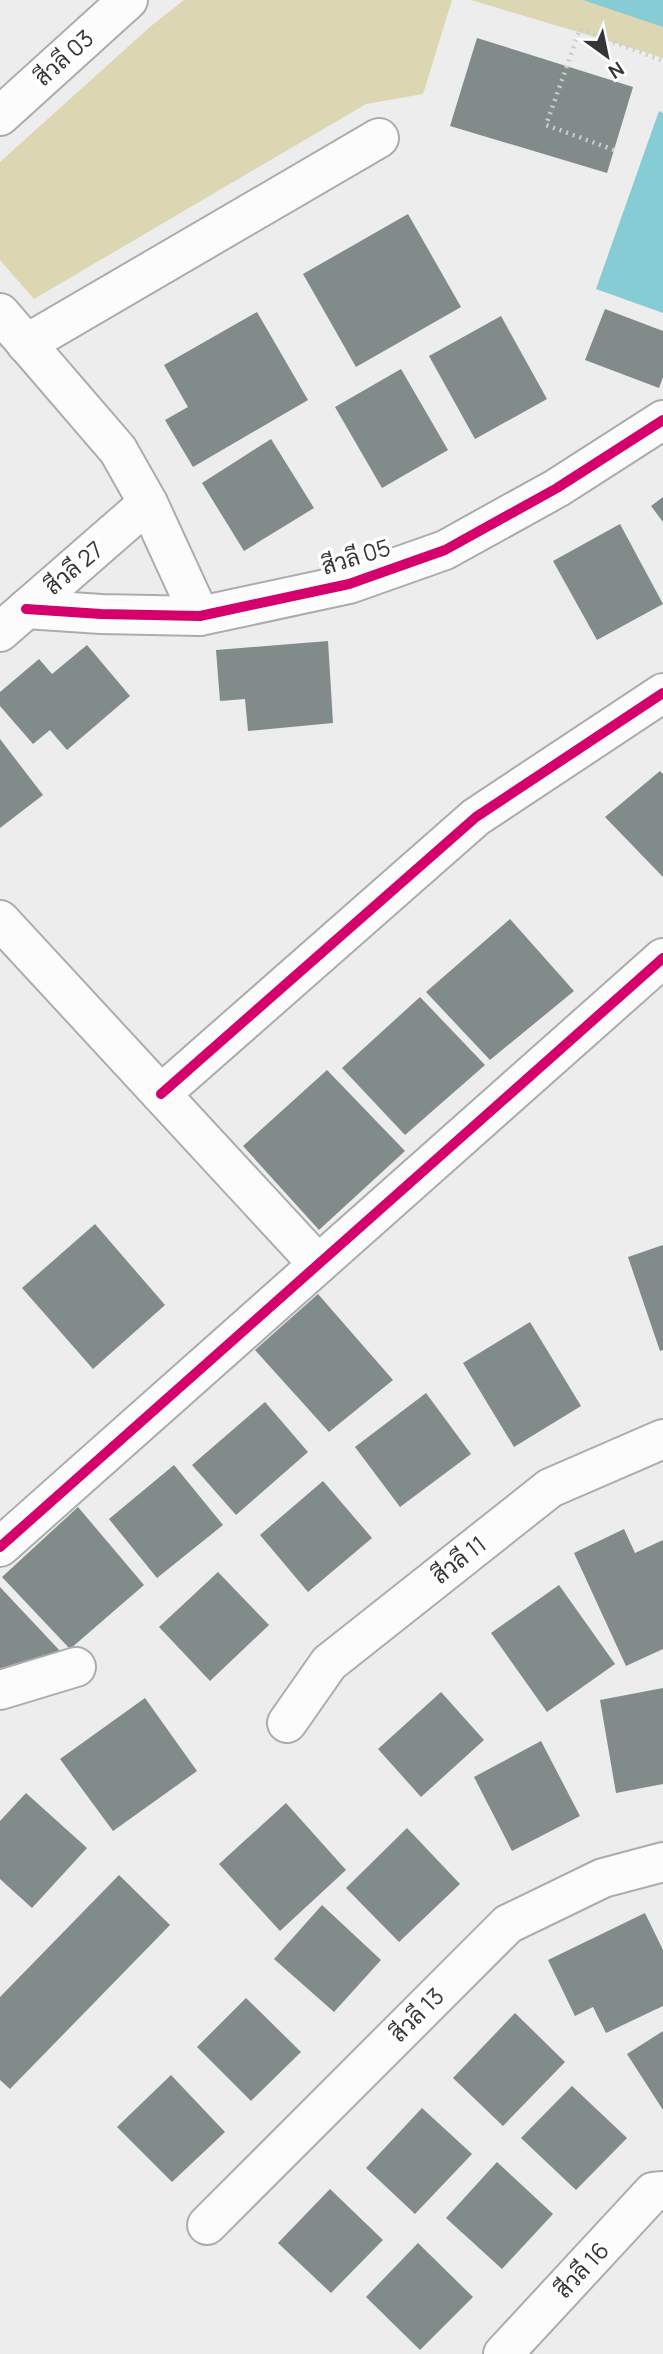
<svg xmlns="http://www.w3.org/2000/svg" width="663" height="2354" viewBox="0 0 663 2354" font-family="Manrope,Sarabun,sans-serif">
  <style>
    .green { fill: #dcd6b3 }
    .water { fill: #85ccd4 }
    .building { fill: #818b89 }
    .lines { fill: none; stroke-linecap: round; stroke-linejoin: round }
    .minor-casing { stroke: #abacab; stroke-width: 42 }
    .path { stroke: #cdcdcd; stroke-width: 4.5; stroke-dasharray: 2 5; stroke-linecap: butt }
    .minor { stroke: #fcfcfc; stroke-width: 38 }
    .cycleway-casing { stroke: #fff; stroke-width: 15 }
    .cycleway { stroke: #d6006c; stroke-width: 10 }
    .labels { text-anchor: middle; stroke-width: 7; stroke-linejoin: round; paint-order: stroke }
    .street-label { font-size: 23px; fill: #353635; stroke: #fff }
  </style>
  <rect width="100%" height="100%" fill="#ecedec"/>
  <g class="green">
    <polygon points="184,0 452,0 423,94 366,104 34,299 0,260 0,162 151,26"/>
    <polygon points="471,0 663,0 663,58 645,52"/>
  </g>
  <g class="water">
    <polygon points="583,0 663,0 663,27"/>
    <polygon points="659,111 663,113 663,313 596,289"/>
  </g>
  <g class="building">
    <polygon points="477,38 633,87 607,173 450,126"/>
    <polygon points="408,214 461,307 356,367 303,274"/>
    <polygon points="605,309 663,331 663,377 659,388 585,360"/>
    <polygon points="257,312 308,400 193,467 165,420 188,407 164,365"/>
    <polygon points="501,316 547,399 475,439 429,356"/>
    <polygon points="401,369 448,450 382,488 335,407"/>
    <polygon points="271,439 314,508 244,551 202,483"/>
    <polygon points="663,497 663,522 651,506"/>
    <polygon points="620,524 663,604 597,640 553,561"/>
    <polygon points="328,641 333,723 248,731 245,699 220,701 216,650"/>
    <polygon points="87,645 130,696 67,750 50,730 33,744 0,706 0,692 39,659 52,674"/>
    <polygon points="0,739 43,795 0,828"/>
    <polygon points="660,771 663,774 663,877 605,817"/>
    <polygon points="510,919 574,991 490,1060 426,992"/>
    <polygon points="420,997 485,1065 405,1135 342,1068"/>
    <polygon points="327,1070 405,1151 319,1230 243,1146"/>
    <polygon points="95,1224 165,1305 93,1369 22,1288"/>
    <polygon points="663,1245 663,1350 660,1351 628,1257"/>
    <polygon points="318,1294 393,1380 329,1432 255,1350"/>
    <polygon points="530,1322 581,1406 514,1447 463,1363"/>
    <polygon points="426,1393 471,1454 400,1507 355,1447"/>
    <polygon points="265,1402 308,1452 236,1515 192,1465"/>
    <polygon points="174,1465 223,1525 157,1578 109,1519"/>
    <polygon points="323,1481 372,1538 308,1592 260,1535"/>
    <polygon points="78,1507 144,1585 70,1649 2,1577"/>
    <polygon points="624,1529 635,1553 663,1540 663,1649 626,1666 574,1553"/>
    <polygon points="218,1572 269,1625 210,1681 159,1627"/>
    <polygon points="559,1585 615,1664 547,1712 491,1633"/>
    <polygon points="0,1587 61,1652 0,1675"/>
    <polygon points="663,1688 663,1784 616,1793 600,1700"/>
    <polygon points="441,1692 484,1740 421,1797 378,1749"/>
    <polygon points="145,1698 197,1771 113,1831 60,1759"/>
    <polygon points="541,1741 580,1816 512,1851 474,1777"/>
    <polygon points="26,1793 87,1848 32,1908 0,1879 0,1821"/>
    <polygon points="286,1803 346,1870 280,1931 219,1864"/>
    <polygon points="407,1828 460,1884 399,1942 346,1888"/>
    <polygon points="119,1875 170,1925 10,2089 0,2080 0,1997"/>
    <polygon points="322,1905 381,1960 334,2012 274,1959"/>
    <polygon points="645,1913 663,1950 663,2006 606,2033 593,2007 575,2016 548,1960"/>
    <polygon points="246,1998 301,2052 251,2101 197,2047"/>
    <polygon points="515,2013 565,2062 503,2126 453,2078"/>
    <polygon points="663,2031 663,2110 627,2054"/>
    <polygon points="171,2075 225,2132 172,2182 117,2127"/>
    <polygon points="572,2086 627,2138 576,2190 521,2138"/>
    <polygon points="422,2108 472,2154 415,2214 366,2168"/>
    <polygon points="497,2162 553,2214 502,2269 446,2218"/>
    <polygon points="330,2189 383,2240 331,2293 278,2243"/>
    <polygon points="418,2243 473,2297 420,2350 366,2297"/>
  </g>
  <g class="lines">
    <defs>
      <g id="minor">
        <polyline points="0,116 128,0"/>
        <polyline points="0,313 118,450 148,503 200,616"/>
        <polyline points="26,344 379,138"/>
        <polyline points="26,609 101,614 200,616 349,584 445,550 557,488 663,420"/>
        <polyline points="0,632 148,503"/>
        <polyline points="0,920 318,1264"/>
        <polyline points="161,1094 476,817 663,693"/>
        <polyline points="0,1547 663,958"/>
        <polyline points="0,1690 76,1667"/>
        <polyline points="287,1723 329,1663 550,1488 663,1439"/>
        <polyline points="207,2225 508,1924 603,1878 663,1862"/>
        <polyline points="503,2354 653,2192 663,2191"/>
      </g>
    </defs>
    <use href="#minor" class="minor-casing"/>
    <polyline class="path" points="614,150 546,125 580,29 663,61"/>
    <use href="#minor" class="minor"/>
    <defs>
      <g id="cycleway">
        <polyline points="26,609 101,614 200,616 349,584 445,550 557,488 663,420"/>
        <polyline points="161,1094 476,817 663,693"/>
        <polyline points="0,1547 663,958"/>
      </g>
    </defs>
    <use href="#cycleway" class="cycleway-casing"/>
    <use href="#cycleway" class="cycleway"/>
  </g>
  <g class="labels">
    <g class="street-label">
      <text transform="translate(64 58) rotate(-42)" y="8">สีวลี 03</text>
      <text transform="translate(356 557) rotate(-17)" y="8">สีวลี 05</text>
      <text transform="translate(74 568) rotate(-40)" y="8">สีวลี 27</text>
      <text transform="translate(459 1560) rotate(-38)" y="8">สีวลี 11</text>
      <text transform="translate(417 2015) rotate(-45)" y="8">สีวลี 13</text>
      <text transform="translate(582 2270) rotate(-47)" y="8">สีวลี 16</text>
    </g>
  </g>
  <g transform="translate(607 56) rotate(147)" stroke="#ffffff" stroke-width="5" paint-order="stroke">
  <path d="M0-5L12 26L0 18L-12 26Z" fill="#353635"/>
  <text y="-10" font-size="19" font-weight="bold" text-anchor="middle" fill="#353635">N</text>
  </g>
</svg>
